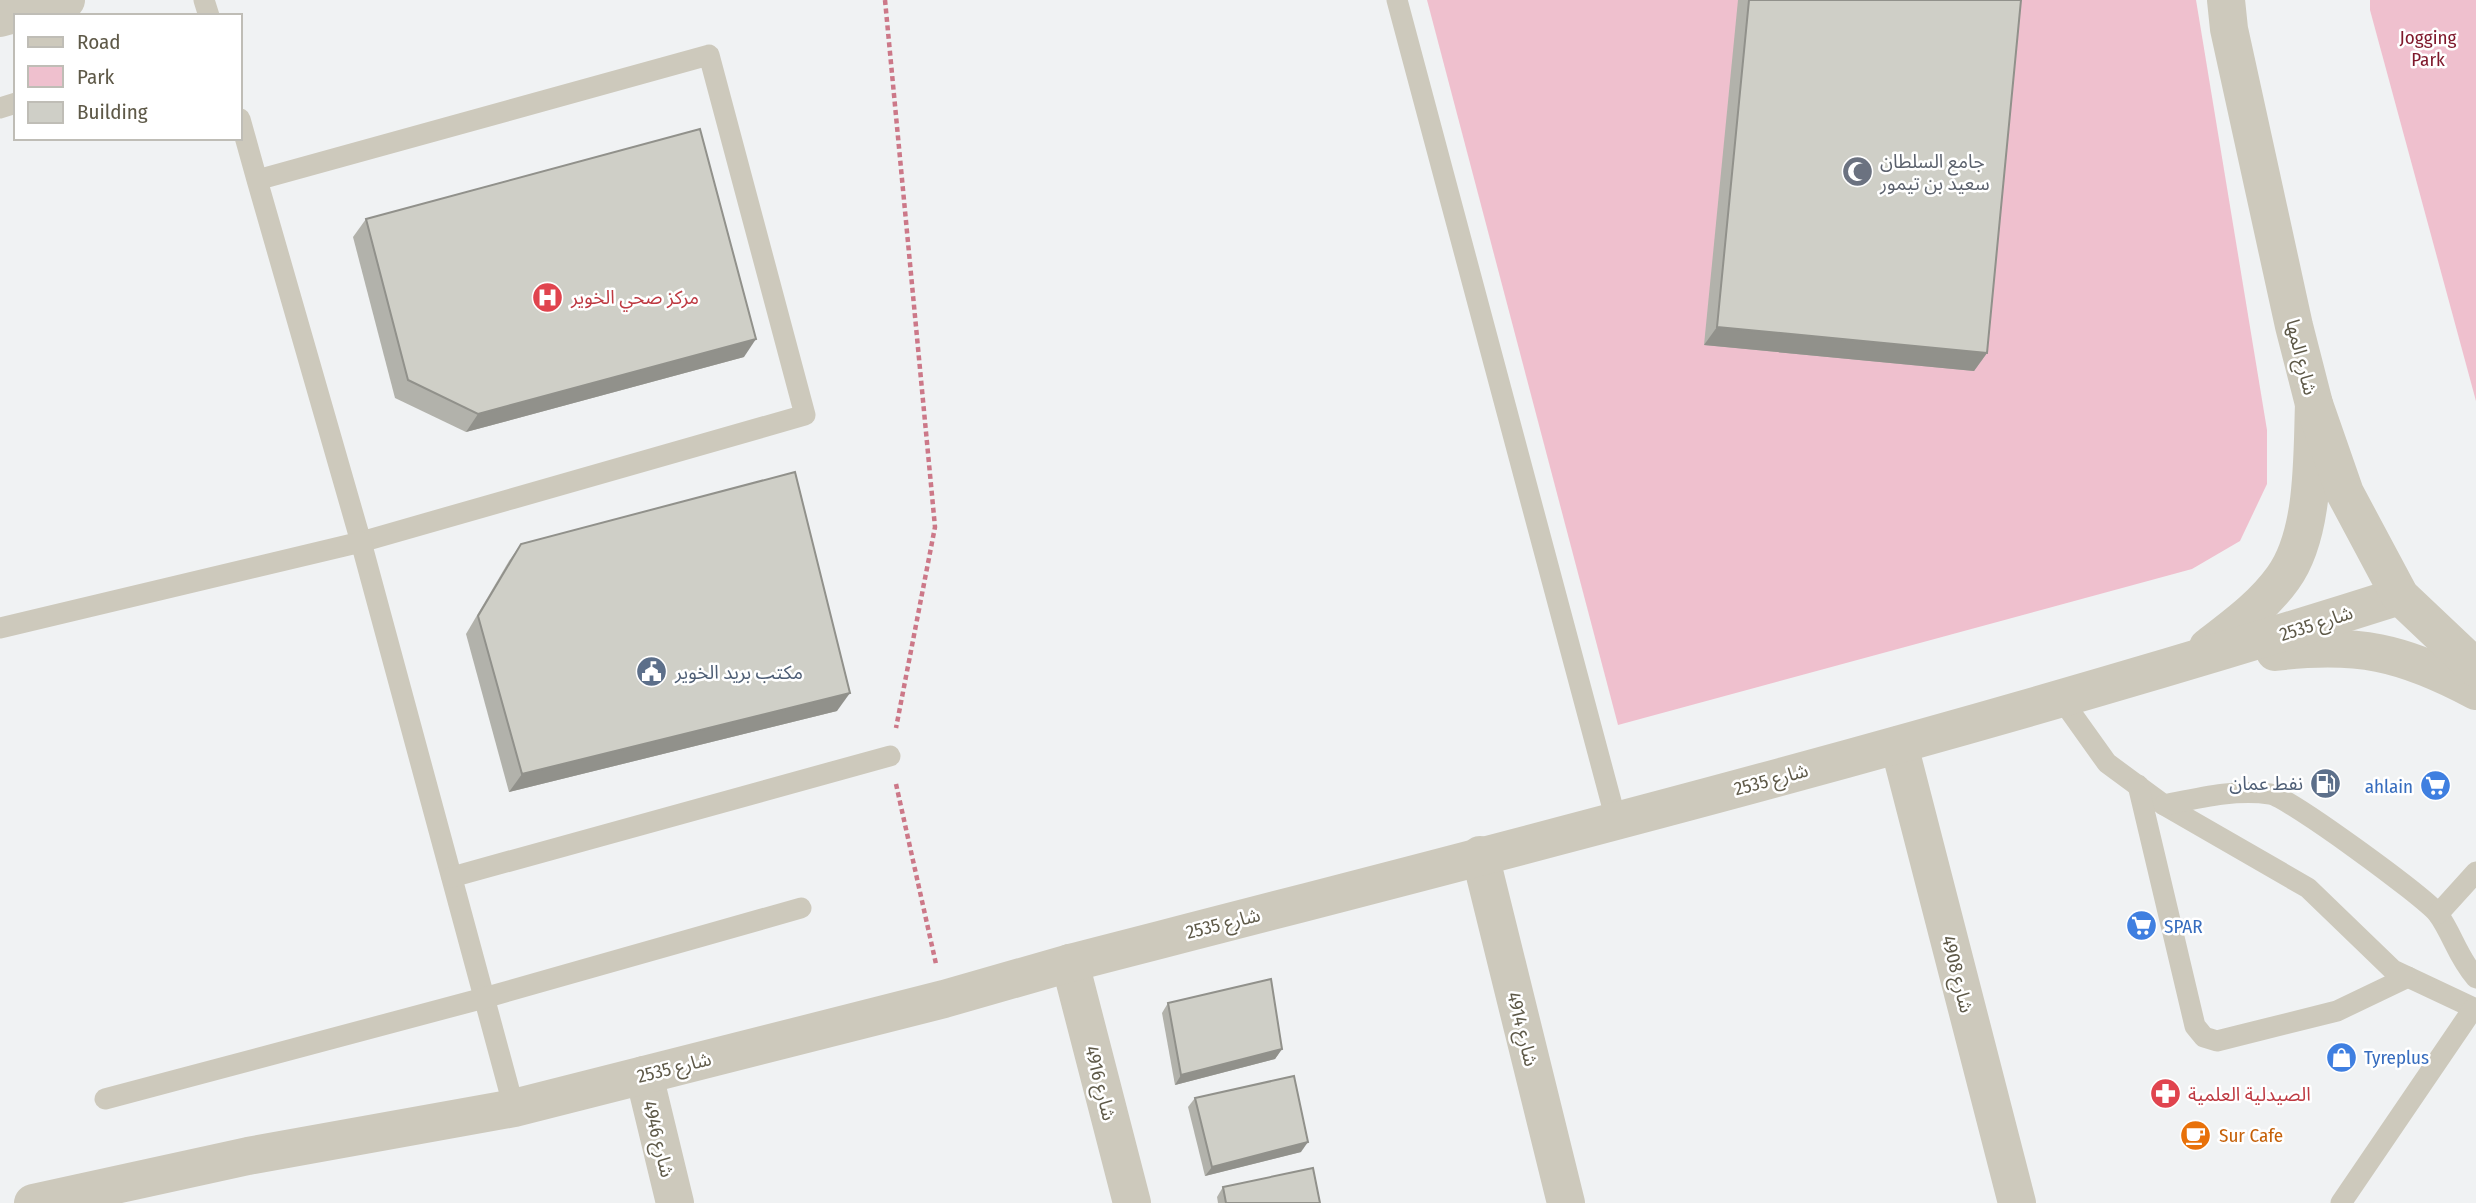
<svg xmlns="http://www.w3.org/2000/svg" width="2476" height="1203" viewBox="0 0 2476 1203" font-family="'Fira Sans Condensed','Noto Sans Arabic',sans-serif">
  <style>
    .green { fill: #efc0ce }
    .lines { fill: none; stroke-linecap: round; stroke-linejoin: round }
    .path { stroke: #cc7888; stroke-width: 4.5; stroke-dasharray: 5 3.5; stroke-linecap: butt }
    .service { stroke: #cdc9bc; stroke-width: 21 }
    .minor { stroke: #cdc9bc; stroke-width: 38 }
    .tertiary { stroke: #cdc9bc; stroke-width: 38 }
    .wall { fill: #b2b2ab }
    .shaded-wall { fill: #91918b }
    .building { fill: #cfcfc7; stroke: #91918b; stroke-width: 2 }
    .labels { text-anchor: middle; stroke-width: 5; stroke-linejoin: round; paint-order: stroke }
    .park-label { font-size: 19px; fill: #7f192c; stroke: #fff }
    .worship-label { font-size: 19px; fill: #5b616d; stroke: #fff; text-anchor: start }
    .health-label { font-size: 19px; fill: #be3a42; stroke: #fff; text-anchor: start }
    .street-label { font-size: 19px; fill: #5e5948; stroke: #fff }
    .service-label { font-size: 19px; fill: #4e5e75; stroke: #fff; text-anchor: start }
    .shop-label { font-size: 19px; fill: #366cbe; stroke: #fff; text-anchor: start }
    .food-label { font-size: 19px; fill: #c56008; stroke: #fff; text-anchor: start }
  </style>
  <rect width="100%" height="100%" fill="#f0f2f3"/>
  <g class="green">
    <polygon points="1427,0 2196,0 2267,430 2267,484 2240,541 2192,569 1618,725"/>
    <polygon points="2370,0 2476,0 2476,401 2370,10"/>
  </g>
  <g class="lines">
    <g class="path">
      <polyline points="885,0 935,527 896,728"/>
      <polyline points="896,784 936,964"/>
    </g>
    <g class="service">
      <polyline points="204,0 209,16"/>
      <polyline points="1397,0 1616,820"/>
      <polyline points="0,108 16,103"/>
      <polyline points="240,119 257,180 361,542 805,415 709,55 257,180"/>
      <polyline points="0,628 361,542 514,1108"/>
      <polyline points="2062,700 2107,763 2164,805 2308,888 2393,970 2476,1009"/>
      <polyline points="2138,785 2195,1026 2204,1037 2217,1041 2337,1011 2408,977"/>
      <path d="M2164 805C2199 798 2234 789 2270 794 2287 796 2425 897 2438 914 2453 935 2457 956 2476 978"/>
      <polyline points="452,877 890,756"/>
      <polyline points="2438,914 2476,872"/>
      <polyline points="105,1099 484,998 801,908"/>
      <polyline points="2341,1203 2473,1009"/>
    </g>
    <g class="minor">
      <path d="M2208 647C2235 626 2263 606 2283 578 2315 534 2312 456 2314 404"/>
      <path d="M2275 652C2357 642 2403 652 2476 691"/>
      <polyline points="1899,745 2017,1203"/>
      <polyline points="1480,855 1566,1203"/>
      <polyline points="1070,963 1132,1203"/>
      <polyline points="644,1075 675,1203"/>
      <path d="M33 1203 248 1156 514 1108 944 999 1070 963C1516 848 1962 735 2400 596"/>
    </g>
    <g class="tertiary">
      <polyline points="2226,0 2229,29 2294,326 2314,404 2345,493 2400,596 2476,668"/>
      <polyline points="0,18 66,0"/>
    </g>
  </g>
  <g class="wall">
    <polygon points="1738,0 2021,0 1987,353 1974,371 1704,345"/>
    <polygon points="366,219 744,357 466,432 395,398 353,237"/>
    <polygon points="521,544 837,711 509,792 466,634 509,561"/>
    <polygon points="1168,1003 1282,1049 1275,1059 1175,1085 1162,1013"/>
    <polygon points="1195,1098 1301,1152 1205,1176 1188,1107"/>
    <polygon points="1223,1187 1320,1203 1218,1203 1217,1197"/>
  </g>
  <g class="shaded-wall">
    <polygon points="1717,327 1987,353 1974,371 1704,345"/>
    <polygon points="756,339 744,357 466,432 478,414"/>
    <polygon points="850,693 837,711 509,792 522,774"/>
    <polygon points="1282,1049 1275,1059 1175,1085 1181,1075"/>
    <polygon points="1308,1142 1301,1152 1205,1176 1212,1167"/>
  </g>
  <g class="building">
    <polygon points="1749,0 2021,0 1987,353 1717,327"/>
    <polygon points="700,129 756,339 478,414 408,380 366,219"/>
    <polygon points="795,472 850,693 522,774 478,616 521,544"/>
    <polygon points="1271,979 1282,1049 1181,1075 1168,1003"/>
    <polygon points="1294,1076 1308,1142 1212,1167 1195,1098"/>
    <polygon points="1313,1168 1320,1203 1226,1203 1223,1187"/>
  </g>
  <defs>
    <symbol id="mosque-disc" viewBox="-11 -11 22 22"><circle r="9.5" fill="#6b7280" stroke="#fff"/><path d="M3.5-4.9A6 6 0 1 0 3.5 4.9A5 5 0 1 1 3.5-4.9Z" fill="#fff"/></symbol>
    <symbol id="hospital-disc" viewBox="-11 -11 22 22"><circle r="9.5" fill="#e0444e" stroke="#fff"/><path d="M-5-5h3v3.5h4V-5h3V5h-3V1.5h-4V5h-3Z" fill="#fff"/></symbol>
    <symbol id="civic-disc" viewBox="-11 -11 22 22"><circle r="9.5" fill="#5c6f8a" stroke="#fff"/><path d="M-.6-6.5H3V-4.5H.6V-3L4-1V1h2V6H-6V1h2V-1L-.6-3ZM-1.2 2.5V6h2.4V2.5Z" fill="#fff"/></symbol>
    <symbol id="fuel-disc" viewBox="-11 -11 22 22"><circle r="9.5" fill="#5c6f8a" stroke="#fff"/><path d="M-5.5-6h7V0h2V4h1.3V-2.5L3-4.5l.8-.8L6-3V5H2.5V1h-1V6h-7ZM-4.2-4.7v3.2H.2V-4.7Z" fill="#fff"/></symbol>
    <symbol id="supermarket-disc" viewBox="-11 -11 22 22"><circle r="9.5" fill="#3f7fe0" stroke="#fff"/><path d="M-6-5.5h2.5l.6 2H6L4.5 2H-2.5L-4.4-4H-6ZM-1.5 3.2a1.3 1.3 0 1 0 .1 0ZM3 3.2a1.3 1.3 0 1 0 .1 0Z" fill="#fff"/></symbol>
    <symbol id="shop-disc" viewBox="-11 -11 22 22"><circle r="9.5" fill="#3f7fe0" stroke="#fff"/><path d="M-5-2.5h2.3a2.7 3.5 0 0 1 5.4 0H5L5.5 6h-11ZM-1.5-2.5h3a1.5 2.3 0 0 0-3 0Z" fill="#fff"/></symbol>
    <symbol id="pharmacy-disc" viewBox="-11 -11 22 22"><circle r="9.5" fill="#e0444e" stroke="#fff"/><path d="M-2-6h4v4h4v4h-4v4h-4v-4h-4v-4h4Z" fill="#fff"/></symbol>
    <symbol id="cafe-disc" viewBox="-11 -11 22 22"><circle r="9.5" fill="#e8710a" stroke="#fff"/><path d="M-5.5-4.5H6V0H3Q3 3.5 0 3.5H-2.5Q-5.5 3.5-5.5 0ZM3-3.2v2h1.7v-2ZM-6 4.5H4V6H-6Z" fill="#fff"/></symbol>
  </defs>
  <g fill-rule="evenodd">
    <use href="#mosque-disc" x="1840" y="154" width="35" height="35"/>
    <use href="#hospital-disc" x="530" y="280" width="35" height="35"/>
    <use href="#civic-disc" x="634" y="654" width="35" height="35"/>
    <use href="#fuel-disc" x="2308" y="766" width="35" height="35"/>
    <use href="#supermarket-disc" x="2418" y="768" width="35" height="35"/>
    <use href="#supermarket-disc" x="2124" y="908" width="35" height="35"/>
    <use href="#shop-disc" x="2324" y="1040" width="35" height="35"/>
    <use href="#pharmacy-disc" x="2148" y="1076" width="35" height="35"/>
    <use href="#cafe-disc" x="2178" y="1118" width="35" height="35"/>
  </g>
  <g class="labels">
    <g class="park-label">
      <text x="2428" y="44">Jogging<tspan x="2428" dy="22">Park</tspan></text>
    </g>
    <g class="worship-label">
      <text x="1880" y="168">جامع السلطان<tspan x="1880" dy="22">سعيد بن تيمور</tspan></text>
    </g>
    <g class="health-label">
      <text x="571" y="304">مركز صحي الخوير</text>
      <text x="2188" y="1101">الصيدلية العلمية</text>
    </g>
    <g class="street-label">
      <text transform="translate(2302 357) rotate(76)" y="7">شارع المها</text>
      <text transform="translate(2316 623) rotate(-18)" y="7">2535 شارع</text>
      <text transform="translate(1771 779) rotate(-15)" y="7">2535 شارع</text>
      <text transform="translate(1223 923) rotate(-14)" y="7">2535 شارع</text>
      <text transform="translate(1958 974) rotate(76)" y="7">4908 شارع</text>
      <text transform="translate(1523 1029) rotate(76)" y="7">4914 شارع</text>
      <text transform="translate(674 1067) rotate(-14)" y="7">2535 شارع</text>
      <text transform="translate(1101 1083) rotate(76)" y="7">4916 شارع</text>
      <text transform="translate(659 1139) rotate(76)" y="7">4946 شارع</text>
    </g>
    <g class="service-label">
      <text x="675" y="679">مكتب بريد الخوير</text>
      <text x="2303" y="790" text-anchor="end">نفط عمان</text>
    </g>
    <g class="shop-label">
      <text x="2413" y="793" text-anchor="end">ahlain</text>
      <text x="2164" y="933">SPAR</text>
      <text x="2364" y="1064">Tyreplus</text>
    </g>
    <g class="food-label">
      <text x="2219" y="1142">Sur Cafe</text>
    </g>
  </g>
  <rect x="14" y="14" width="228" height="126" fill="#ffffff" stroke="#bfbdb6" stroke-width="2"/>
  <rect x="28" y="37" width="35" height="10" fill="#cdc9bc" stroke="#bfbdb6" stroke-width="2"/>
  <text x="77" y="49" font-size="21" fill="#5e5948">Road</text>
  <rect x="28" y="66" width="35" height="21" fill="#efc0ce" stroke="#bfbdb6" stroke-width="2"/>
  <text x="77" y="84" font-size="21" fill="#5e5948">Park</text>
  <rect x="28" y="102" width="35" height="21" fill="#cfcfc7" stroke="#bfbdb6" stroke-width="2"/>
  <text x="77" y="119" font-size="21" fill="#5e5948">Building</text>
</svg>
